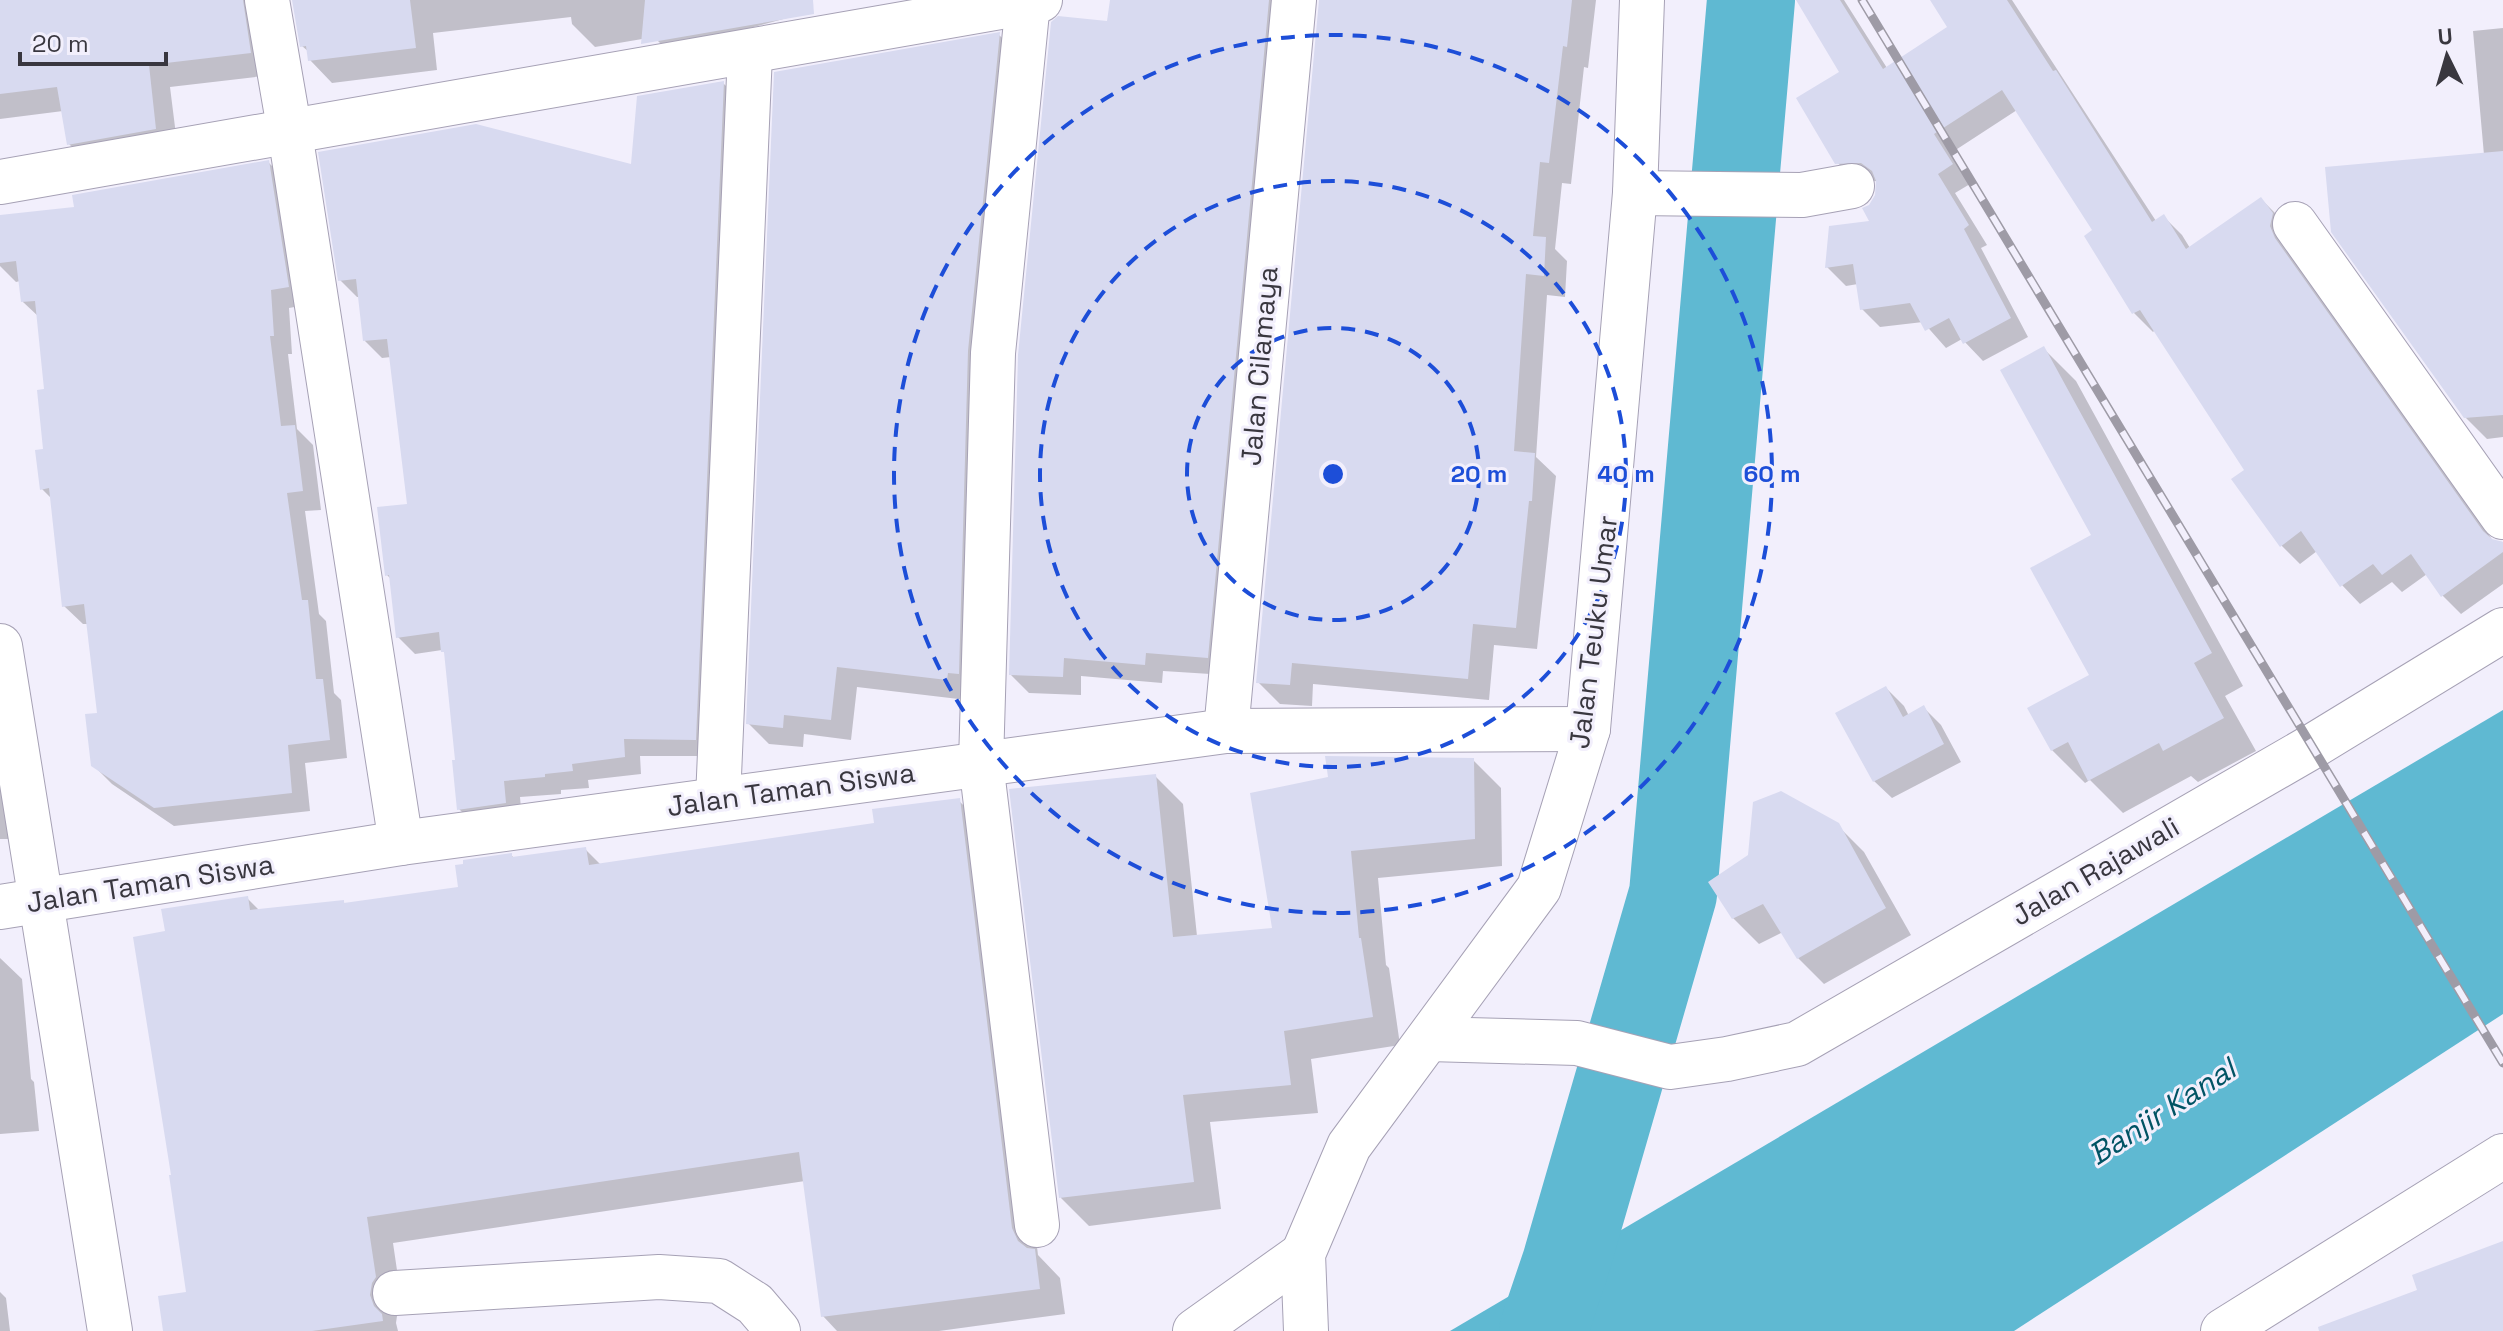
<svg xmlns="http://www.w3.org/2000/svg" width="2503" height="1331" viewBox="0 0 2503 1331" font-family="'Space Grotesk',sans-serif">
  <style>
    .water { fill: #5fb9d2 }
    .shadow { fill: #0003 }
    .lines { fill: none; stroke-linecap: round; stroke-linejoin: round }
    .river { stroke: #5fb9d2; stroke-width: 88 }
    .building { fill: #d8daf0 }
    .minor-casing { stroke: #a6a1b5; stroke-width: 46 }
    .tertiary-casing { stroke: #a6a1b5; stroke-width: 46 }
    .secondary-casing { stroke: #a6a1b5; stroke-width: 46 }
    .minor { stroke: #fff; stroke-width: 44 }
    .tertiary { stroke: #fff; stroke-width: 44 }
    .secondary { stroke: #fff; stroke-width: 44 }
    .rail-casing { stroke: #9e9ba6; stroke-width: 9 }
    .rail { stroke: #f2effc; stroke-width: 6; stroke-dasharray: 18; stroke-linecap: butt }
    .ring { fill: none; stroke: #1d4ed8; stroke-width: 4; stroke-dasharray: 14 10 }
    .labels { text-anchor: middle; stroke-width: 6; stroke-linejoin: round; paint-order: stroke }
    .street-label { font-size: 28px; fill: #39373f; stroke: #f2effc }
    .water-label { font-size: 30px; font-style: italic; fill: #005364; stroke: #f2effc }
    .centre { fill: #1d4ed8; stroke: #f2effc; stroke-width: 4 }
    .ring-label { font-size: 24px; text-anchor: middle; font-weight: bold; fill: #1d4ed8; stroke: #f2effc; stroke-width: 6; stroke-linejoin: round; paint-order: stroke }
  </style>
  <rect width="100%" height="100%" fill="#f2effc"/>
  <polygon class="water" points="2503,710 2503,1014 2014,1331 1450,1331"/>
  <g class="shadow">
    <polygon points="0,0 279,0 272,75 170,87 178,151 91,166 69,144 63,111 0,119"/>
    <polygon points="294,0 787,0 787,18 667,50 654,37 595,47 572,24 571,17 433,33 437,70 332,83 310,60 309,52 302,46"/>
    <polygon points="1112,0 1286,0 1226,675 1163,671 1162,683 1081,676 1081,695 1029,693 1011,675"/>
    <polygon points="1321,0 1596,0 1588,68 1584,67 1571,184 1562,183 1555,249 1567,261 1565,297 1547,295 1536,457 1556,476 1537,649 1494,645 1489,700 1313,684 1312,706 1280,704 1258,682"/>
    <polygon points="1805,0 1844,0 1887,68 1950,28 1932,0 2012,0 2156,221 2164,217 2182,235 2190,248 2261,199 2280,218 2293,259 2493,541 2503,542 2503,584 2461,614 2442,595 2427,574 2402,592 2392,582 2360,604 2342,585 2317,551 2300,564 2281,545 2246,470 2155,330 2153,332 2134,313 2095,231 2017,110 1951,153 1970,184 1955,193 1987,245 1981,248 2028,337 1983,361 1962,339 1946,348 1923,322 1880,327 1862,309 1858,284 1846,286 1827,267 1872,222 1870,206 1877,196 1879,181 1856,182 1837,162 1842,72"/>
    <polygon points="2503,28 2503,437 2487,439 2465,417 2484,155 2473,31"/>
    <polygon points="999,35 1020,55 967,700 857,687 851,740 804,734 803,747 769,744 748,723"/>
    <polygon points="723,83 740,100 712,756 640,756 641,774 588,780 589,788 561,790 561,794 520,797 522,820 476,826 459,809 457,762 446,654 442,650 415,654 398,637 392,580 387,575 409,505 391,357 382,358 365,341 360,297 357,297 340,280 633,166"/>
    <polygon points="268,162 287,181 306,305 289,308 292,354 288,354 297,429 313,445 321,510 305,511 319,614 326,621 334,693 341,700 347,758 305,763 310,811 174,826 112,784 93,765 99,715 89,624 83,624 64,606 52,499 42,489 47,391 39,317 23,302 20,281 16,282 0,266 0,217 76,209"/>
    <polygon points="2043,348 2076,381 2243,686 2225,696 2256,751 2198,782 2191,776 2123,813 2090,780 2085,783 2052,750 2092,675 2094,536"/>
    <polygon points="1886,688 1904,706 1909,716 1924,708 1941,725 1961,762 1892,798 1874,781"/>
    <polygon points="1473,760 1501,788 1502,866 1378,878 1386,965 1389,968 1400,1045 1311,1059 1318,1113 1210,1122 1221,1209 1089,1226 1061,1198 1155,776 1183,804 1197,936 1274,930 1252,794"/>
    <polygon points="0,762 9,839 0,839"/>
    <polygon points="959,801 986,827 1038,1255 1060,1278 1065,1314 939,1331 837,1331 823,1316 805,1181 393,1243 402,1304 398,1309 396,1323 398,1331 165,1331 188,1293 167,933 247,898 260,911 343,902 346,904 460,889 511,855 515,859 585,849 601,865 876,825"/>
    <polygon points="1837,825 1864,852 1911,935 1824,984 1798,958 1783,932 1759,944 1733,918 1750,856"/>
    <polygon points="0,958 22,979 31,1079 34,1082 39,1131 0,1134"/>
    <polygon points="0,1292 6,1298 10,1331 0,1331"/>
  </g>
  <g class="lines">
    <polyline class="river" points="1543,1331 1566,1263 1673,894 1751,0"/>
  </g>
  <g class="building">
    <polygon points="0,0 243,0 251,53 149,65 156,129 67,145 57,87 0,94"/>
    <polygon points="292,0 410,0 416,48 308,61 306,46 300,47"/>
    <polygon points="645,0 813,0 814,14 641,44"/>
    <polygon points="1110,0 1269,0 1208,658 1146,653 1145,665 1064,658 1063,677 1009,675 1018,355 1051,22 1058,16 1107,21"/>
    <polygon points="1319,0 1572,0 1567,47 1563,46 1549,163 1540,162 1533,236 1546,237 1544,276 1526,274 1514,451 1535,453 1532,501 1529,501 1516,628 1473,624 1468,679 1292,663 1290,685 1256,683"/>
    <polygon points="1796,0 1840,0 1883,69 1947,27 1930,0 2007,0 2053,71 2056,70 2152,222 2164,214 2186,249 2261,197 2273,213 2270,226 2275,238 2483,531 2492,539 2503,542 2503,552 2441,597 2411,554 2382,575 2373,564 2340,587 2301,531 2280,547 2231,479 2244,470 2140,310 2132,314 2084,236 2092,230 2002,90 1934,134 1953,164 1938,174 1969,225 1964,229 2011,318 1963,344 1949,318 1925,331 1910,303 1860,310 1853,264 1825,268 1829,226 1869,221 1862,208 1869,205 1875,195 1876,181 1872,171 1861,163 1835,164 1796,98 1839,72"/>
    <polygon points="1000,32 968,351 959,674 948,673 947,680 837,667 831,720 784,715 783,728 746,724 774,72"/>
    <polygon points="724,81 696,740 624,739 625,757 572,764 573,771 545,774 545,777 504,781 506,803 457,810 452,760 455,760 444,652 441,652 439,632 396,638 389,575 385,576 377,507 407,504 387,339 363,341 356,279 338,281 318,152 476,124 631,164 637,96"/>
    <polygon points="2503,151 2503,415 2464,418 2331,232 2325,167"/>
    <polygon points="269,160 289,287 271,290 274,336 270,336 281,426 295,425 303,491 287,493 302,600 308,600 316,679 323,679 330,740 288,745 292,793 154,808 91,766 85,714 97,713 84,604 62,607 49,488 40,490 35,450 43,449 37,390 44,389 35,301 21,302 16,261 0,263 0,215 74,207 72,195"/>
    <polygon points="2044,346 2212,653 2194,663 2224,718 2163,751 2159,743 2088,781 2068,742 2051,751 2027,708 2089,675 2030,568 2091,535 2000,370"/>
    <polygon points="1886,686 1903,717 1924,705 1944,744 1873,782 1835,713"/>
    <polygon points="1325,756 1474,758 1475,839 1351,851 1359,938 1361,938 1373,1017 1284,1031 1291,1085 1183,1095 1194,1182 1059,1198 1009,789 1156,774 1173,937 1272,928 1250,793 1328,777"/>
    <polygon points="1781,791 1839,823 1886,908 1797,959 1763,904 1732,919 1708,882 1748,855 1753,802"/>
    <polygon points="960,798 1012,1228 1018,1241 1027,1248 1035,1249 1040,1289 821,1317 799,1152 367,1217 376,1277 372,1283 370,1295 374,1306 382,1314 383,1321 312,1331 163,1331 158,1296 186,1292 169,1175 171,1175 133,937 165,931 161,909 248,896 250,910 344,900 344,903 458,887 455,865 463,864 463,860 512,853 512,857 586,847 589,865 874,823 872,809"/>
    <polygon points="2503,1241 2503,1331 2319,1331 2318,1327 2417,1290 2412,1275"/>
  </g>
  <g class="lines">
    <defs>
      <g id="minor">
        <polyline points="267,0 290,133 401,843"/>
        <polyline points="1028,2 993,353 981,763 1037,1225"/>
        <polyline points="0,182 1040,0"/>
        <polyline points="1635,193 1802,195 1852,186"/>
        <polyline points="2295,224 2503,517"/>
        <polyline points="0,646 110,1331"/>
        <polyline points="1226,731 1294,0"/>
        <polyline points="718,799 750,53"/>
        <polyline points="0,907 401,843 1226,731 1588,729"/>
        <polyline points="395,1293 659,1277 719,1281 755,1304 778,1331"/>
        <polyline points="1195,1331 1303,1254"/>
      </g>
      <g id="tertiary">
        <polyline points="1429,1039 1577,1043 1670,1067 1727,1059 1797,1044 2313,746 2503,630"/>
        <polyline points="2223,1331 2503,1156"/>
      </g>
      <polyline id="secondary" points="1306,1331 1303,1254 1349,1146 1539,888 1588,729 1635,193 1642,0"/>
    </defs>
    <use href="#minor" class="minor-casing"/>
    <use href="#tertiary" class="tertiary-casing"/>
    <use href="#secondary" class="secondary-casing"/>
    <use href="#minor" class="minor"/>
    <use href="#tertiary" class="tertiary"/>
    <use href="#secondary" class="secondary"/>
    <defs>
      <polyline id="rail" points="1862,0 2503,1063"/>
    </defs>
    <use href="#rail" class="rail-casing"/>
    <use href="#rail" class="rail"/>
  </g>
  <g class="ring">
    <circle cx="1333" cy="474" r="146"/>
    <circle cx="1333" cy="474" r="293"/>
    <circle cx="1333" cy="474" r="439"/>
  </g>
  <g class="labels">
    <g class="street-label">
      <text transform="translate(1259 366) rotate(-85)" y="10">Jalan Cilamaya</text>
      <text transform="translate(1593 632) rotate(-83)" y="10">Jalan Teuku Umar</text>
      <text transform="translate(791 789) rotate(-8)" y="10">Jalan Taman Siswa</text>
      <text transform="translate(2095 871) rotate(-30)" y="10">Jalan Rajawali</text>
      <text transform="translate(150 883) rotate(-9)" y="10">Jalan Taman Siswa</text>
    </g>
    <g class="water-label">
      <text transform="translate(2162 1112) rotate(-33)" y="10">Banjir Kanal</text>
    </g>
  </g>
  <circle cx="1333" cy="474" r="12" class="centre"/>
  <g class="ring-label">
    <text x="1479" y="482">20 m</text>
    <text x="1626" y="482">40 m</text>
    <text x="1772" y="482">60 m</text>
  </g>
  <g transform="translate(2447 56) rotate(355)" stroke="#f2effc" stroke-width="6" paint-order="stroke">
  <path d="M0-6L14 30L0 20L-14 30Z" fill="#39373f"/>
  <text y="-12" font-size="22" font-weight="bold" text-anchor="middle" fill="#39373f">U</text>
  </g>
  <path d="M20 52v12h146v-12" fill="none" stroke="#39373f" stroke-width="4"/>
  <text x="32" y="52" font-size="24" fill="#39373f" stroke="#f2effc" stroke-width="6" paint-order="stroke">20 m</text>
</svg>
